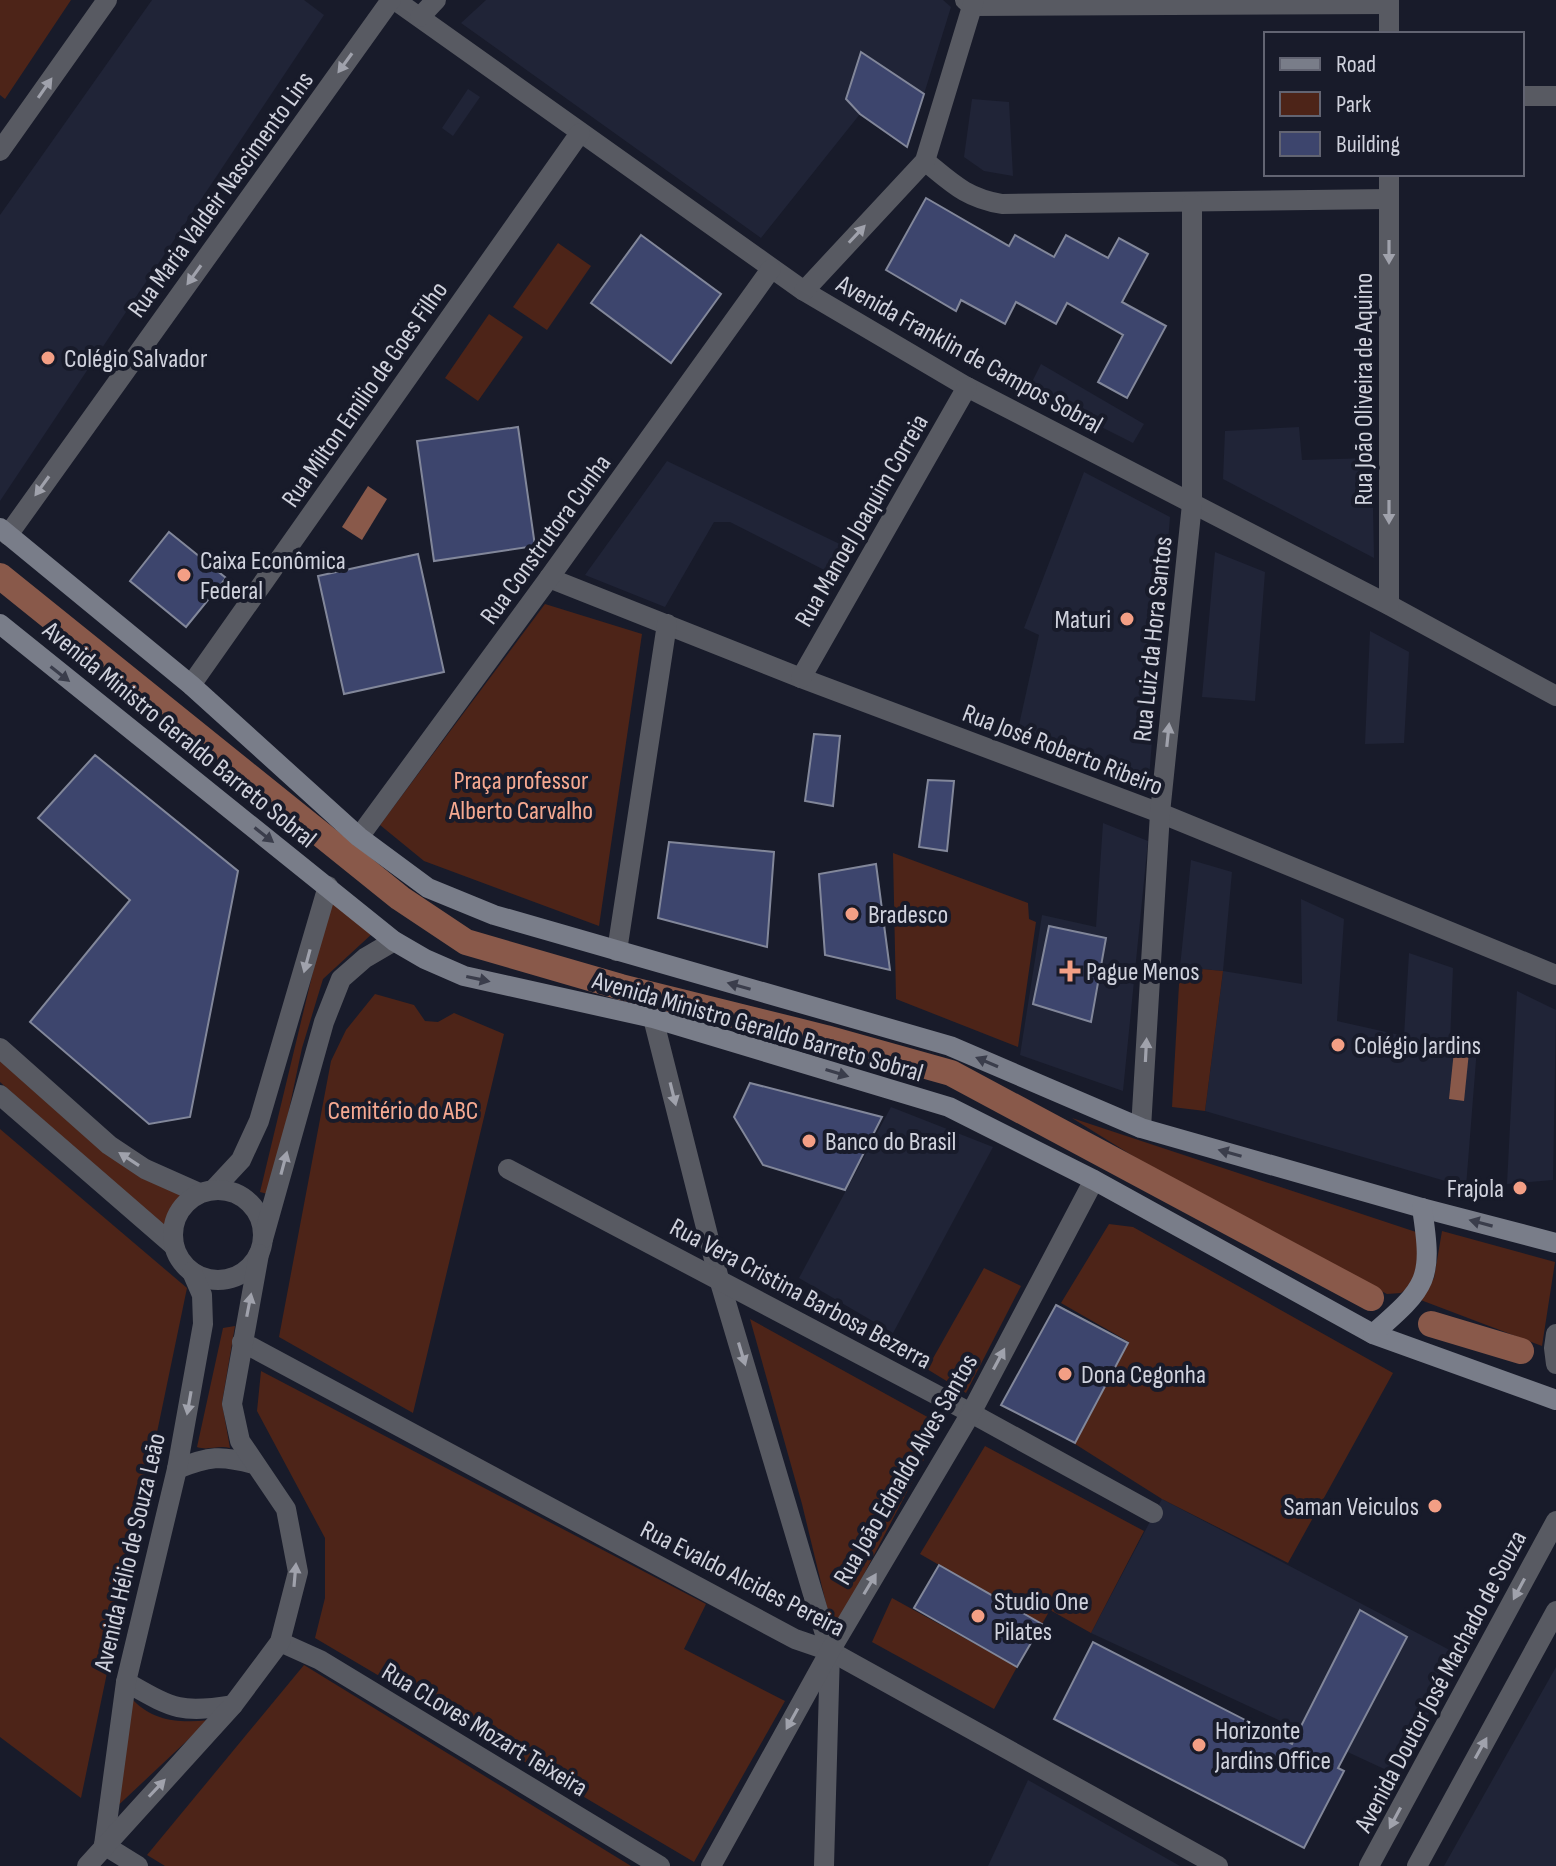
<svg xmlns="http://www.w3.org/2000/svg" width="1556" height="1866" viewBox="0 0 1556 1866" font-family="'Sofia Sans Condensed',sans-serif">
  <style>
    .built { fill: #202437 }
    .green { fill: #4d2418 }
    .water { fill: #89594a }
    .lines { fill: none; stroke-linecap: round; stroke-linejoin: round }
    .canal { stroke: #89594a; stroke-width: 26 }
    .building { fill: #3d456d; stroke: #82879a; stroke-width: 2 }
    .minor { stroke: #585a62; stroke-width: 20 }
    .tertiary { stroke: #585a62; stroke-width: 20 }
    .secondary { stroke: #797d89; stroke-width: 20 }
    .oneway { fill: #a0a2ac }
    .oneway2 { fill: #3a3d4b }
    .poi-dot { fill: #f39f85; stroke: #181b2a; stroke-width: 3 }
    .labels { text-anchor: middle; stroke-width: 8; stroke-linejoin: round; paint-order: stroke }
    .street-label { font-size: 26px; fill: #d0d2dd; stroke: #181b2a }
    .poi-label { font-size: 26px; fill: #d0d2dd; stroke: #181b2a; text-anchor: start }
    .park-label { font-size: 26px; fill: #f6a991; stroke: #181b2a }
  </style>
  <rect width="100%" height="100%" fill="#181b2a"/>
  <g class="built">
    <polygon points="152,0 304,0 324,15 0,501 0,215"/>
    <polygon points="486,0 943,0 951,7 924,94 861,53 846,99 860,114 761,238 461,23"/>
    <polygon points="468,89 480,97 453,136 442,128"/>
    <polygon points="972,99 1009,102 1013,176 984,171 964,157"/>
    <polygon points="1041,364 1144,424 1133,443 1028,390"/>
    <polygon points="1299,427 1302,460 1372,458 1374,558 1223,479 1225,431"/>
    <polygon points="667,461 848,548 836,576 730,522 714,522 665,607 585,575"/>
    <polygon points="1084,472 1170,517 1148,791 1015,743 1039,635 1024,628"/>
    <polygon points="1215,552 1265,572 1255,701 1202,697"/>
    <polygon points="1370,631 1409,652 1404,743 1365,744"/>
    <polygon points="1103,823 1148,841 1123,1091 1020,1055 1042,915 1096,927"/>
    <polygon points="1191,860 1232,872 1223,971 1302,984 1301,899 1344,919 1337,1021 1404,1036 1409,953 1453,968 1450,1042 1477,1048 1466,1187 1205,1111 1223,971 1180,967"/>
    <polygon points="1517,991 1556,1010 1553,1180 1507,1184"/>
    <polygon points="891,1107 993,1147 893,1333 799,1278"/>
    <polygon points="1162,1499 1461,1656 1395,1774 1091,1633"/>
    <polygon points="1556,1667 1556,1866 1444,1866"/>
    <polygon points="1028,1780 1180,1866 988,1866"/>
  </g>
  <g class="green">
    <polygon points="0,0 71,0 5,99 0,95"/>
    <polygon points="558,243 591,266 547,330 513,307"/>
    <polygon points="489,314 523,337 478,401 445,378"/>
    <polygon points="545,604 642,634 599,926 424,861 380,825"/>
    <polygon points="893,853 1028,903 1029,919 1036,922 1018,1047 896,999"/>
    <polygon points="331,897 374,932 323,979 302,1048 271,1195 260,1192"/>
    <polygon points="1180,967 1223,971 1205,1111 1172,1107"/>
    <polygon points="375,994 414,1005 425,1021 438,1022 454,1013 504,1034 413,1413 279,1337 331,1061 346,1030"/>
    <polygon points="0,1057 187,1190 168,1230 0,1082"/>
    <polygon points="1072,1118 1422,1234 1417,1280 1401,1293 1387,1294 1205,1201"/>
    <polygon points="0,1129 187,1288 81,1798 0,1737"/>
    <polygon points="1109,1224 1133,1227 1393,1373 1288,1563 1162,1499 1075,1444 1129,1342 1061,1303"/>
    <polygon points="1442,1231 1555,1262 1542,1346 1418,1299 1434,1278"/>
    <polygon points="984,1268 1021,1286 966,1393 927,1369"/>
    <polygon points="750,1319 942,1425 840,1620 830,1620 802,1504"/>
    <path d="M235 1326 222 1403 230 1448C218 1445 208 1451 197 1447L223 1328Z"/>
    <polygon points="261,1371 706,1604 684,1649 785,1701 694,1862 315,1638 325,1598 325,1538 257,1411"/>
    <polygon points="985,1446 1144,1531 1091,1633 1050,1610 1042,1624 920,1554"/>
    <polygon points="892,1598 1017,1667 994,1709 872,1642"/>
    <polygon points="304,1665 631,1866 165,1866 147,1855"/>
    <path d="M133 1700C154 1722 181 1723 209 1720L109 1814Z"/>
  </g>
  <g class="water">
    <polygon points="368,486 387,499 362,540 342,527"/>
    <polygon points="1454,1051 1469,1052 1464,1101 1449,1099"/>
  </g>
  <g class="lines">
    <g class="canal">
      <polyline points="0,576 400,898 466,942 621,987 826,1038 951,1073 1371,1298"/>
      <polyline points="1431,1324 1521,1351"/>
    </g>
  </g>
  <g class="building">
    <polygon points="861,52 924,94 907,147 860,114 846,99"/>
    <polygon points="926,198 1009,246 1015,235 1054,257 1066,235 1108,258 1119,238 1148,254 1122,302 1166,326 1127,398 1098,382 1123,335 1067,303 1056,324 1016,302 1005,324 961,300 956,311 886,270"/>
    <polygon points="641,235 721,294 671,363 591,303"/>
    <polygon points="518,427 535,546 434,561 417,441"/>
    <polygon points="169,532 226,578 186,627 130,581"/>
    <polygon points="418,554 444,672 344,694 318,576"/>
    <polygon points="814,734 840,736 833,806 805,801"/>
    <polygon points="95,755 238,871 190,1117 149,1124 30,1022 130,900 38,818"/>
    <polygon points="928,780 954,781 947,851 919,847"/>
    <polygon points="669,842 774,852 767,947 658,918"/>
    <polygon points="876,864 890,970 825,955 819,874"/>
    <polygon points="1049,926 1106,938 1091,1022 1033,1004"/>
    <polygon points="750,1083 882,1117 845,1190 763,1165 734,1117"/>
    <polygon points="1056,1305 1128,1343 1075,1443 1001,1405"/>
    <polygon points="939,1565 1042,1624 1017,1667 914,1608"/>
    <polygon points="1360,1610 1407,1637 1338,1768 1344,1771 1304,1848 1054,1719 1093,1642 1292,1744"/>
  </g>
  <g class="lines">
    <g class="minor">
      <polyline points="395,0 804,291 967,387 1389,605 1556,696"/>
      <polyline points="965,0 972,6 1389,4"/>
      <polyline points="420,17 436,0"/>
      <polyline points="1389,34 1389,0"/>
      <polyline points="1522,96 1556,96"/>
      <polyline points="0,151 107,0"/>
      <path d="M925 161C952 183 966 198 1002 204L1389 199"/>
      <polyline points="804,291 925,161 974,0"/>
      <polyline points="8,535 391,0"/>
      <polyline points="549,578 801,678 1160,813 1556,975"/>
      <polyline points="1389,605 1389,174"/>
      <polyline points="801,678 967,387"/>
      <polyline points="191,685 580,133"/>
      <polyline points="359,837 549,578 771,269"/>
      <polyline points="617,951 667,624"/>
      <polyline points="653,1018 719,1279 830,1651 824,1866"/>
      <polyline points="1141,1128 1160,813 1192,504 1192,203"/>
      <polyline points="508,1169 971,1413 1153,1513"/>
      <polyline points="242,1342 795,1639 830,1651 1218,1866"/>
      <polyline points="280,1642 320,1660 660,1866"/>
      <polyline points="104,1845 138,1866"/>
      <polyline points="711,1866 830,1651 971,1413 1094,1180"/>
    </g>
    <g class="tertiary">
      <polyline points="0,1048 109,1145 145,1169 199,1193"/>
      <polyline points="0,1095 174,1246"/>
      <polyline points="214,1189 241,1160 259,1121 328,886"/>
      <circle cx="218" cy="1235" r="45"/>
      <polyline points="263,1239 324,1022 341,979 365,958 394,941"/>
      <polyline points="1556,1334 1554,1348 1556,1364"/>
      <path d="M177 1469C209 1456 221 1455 254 1464"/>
      <path d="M126 1682C172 1708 179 1714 233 1705"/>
      <polyline points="104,1845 126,1682 177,1469 203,1324 202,1295 192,1272"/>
      <polyline points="87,1866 233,1705 280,1642 298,1572 286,1509 240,1441 232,1404 259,1254"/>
      <polyline points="1369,1866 1556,1521"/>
      <polyline points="1417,1866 1556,1611"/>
    </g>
    <g class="secondary">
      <polyline points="0,528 191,685 359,837 428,888 494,915 950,1046 1141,1128 1422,1208 1556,1243"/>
      <polyline points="0,624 394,941 425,959 464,976 653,1018 949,1107 1094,1180 1373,1334 1556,1400"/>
      <path d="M1373 1334C1428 1286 1433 1280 1422 1208"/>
    </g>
  </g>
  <defs><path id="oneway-solid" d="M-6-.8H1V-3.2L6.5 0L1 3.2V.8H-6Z" transform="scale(2)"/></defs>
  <g class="oneway">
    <use href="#oneway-solid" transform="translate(345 63) rotate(126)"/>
    <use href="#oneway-solid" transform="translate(45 88) rotate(-55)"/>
    <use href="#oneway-solid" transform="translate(857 234) rotate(-47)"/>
    <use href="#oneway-solid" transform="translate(1389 252) rotate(90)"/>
    <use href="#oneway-solid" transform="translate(194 275) rotate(126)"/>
    <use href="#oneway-solid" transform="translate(42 486) rotate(126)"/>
    <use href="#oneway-solid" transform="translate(1389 512) rotate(90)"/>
    <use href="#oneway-solid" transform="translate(1168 735) rotate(-84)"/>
    <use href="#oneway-solid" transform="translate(307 961) rotate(105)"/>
    <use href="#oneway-solid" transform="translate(1146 1050) rotate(-87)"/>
    <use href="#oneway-solid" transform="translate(673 1094) rotate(76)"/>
    <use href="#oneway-solid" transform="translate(129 1159) rotate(-147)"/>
    <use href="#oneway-solid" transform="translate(284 1163) rotate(-75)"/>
    <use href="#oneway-solid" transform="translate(249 1305) rotate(-79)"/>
    <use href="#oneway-solid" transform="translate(742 1354) rotate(73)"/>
    <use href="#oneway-solid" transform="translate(999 1359) rotate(-62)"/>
    <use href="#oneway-solid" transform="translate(189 1403) rotate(100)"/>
    <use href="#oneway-solid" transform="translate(295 1575) rotate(-85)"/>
    <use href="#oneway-solid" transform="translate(870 1584) rotate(-59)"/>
    <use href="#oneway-solid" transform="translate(1519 1589) rotate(118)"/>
    <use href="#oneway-solid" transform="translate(792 1719) rotate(119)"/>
    <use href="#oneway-solid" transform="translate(1481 1748) rotate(-61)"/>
    <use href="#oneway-solid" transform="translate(157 1788) rotate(-47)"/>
    <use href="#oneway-solid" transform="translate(1395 1818) rotate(118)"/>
  </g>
  <g class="oneway2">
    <use href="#oneway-solid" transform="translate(60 674) rotate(38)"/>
    <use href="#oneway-solid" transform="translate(264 835) rotate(38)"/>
    <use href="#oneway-solid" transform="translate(478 979) rotate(12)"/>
    <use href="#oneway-solid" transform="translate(739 986) rotate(-164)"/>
    <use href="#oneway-solid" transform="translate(987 1062) rotate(-157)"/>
    <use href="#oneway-solid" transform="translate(837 1073) rotate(17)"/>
    <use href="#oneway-solid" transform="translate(1230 1153) rotate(-164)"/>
    <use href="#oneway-solid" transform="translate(1481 1223) rotate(-165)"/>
  </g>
  <g class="poi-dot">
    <circle cx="48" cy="358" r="8"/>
    <circle cx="184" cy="575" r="8"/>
    <circle cx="1127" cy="619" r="8"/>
    <circle cx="852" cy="914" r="8"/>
    <path d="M1066 959h8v8h8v8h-8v8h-8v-8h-8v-8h8z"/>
    <circle cx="1338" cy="1045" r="8"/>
    <circle cx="809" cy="1141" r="8"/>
    <circle cx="1520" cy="1188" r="8"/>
    <circle cx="1065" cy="1374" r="8"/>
    <circle cx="1435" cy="1506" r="8"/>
    <circle cx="978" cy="1616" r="8"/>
    <circle cx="1199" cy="1745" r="8"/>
  </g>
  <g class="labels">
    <g class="street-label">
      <text transform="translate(220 194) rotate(-54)" y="9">Rua Maria Valdeir Nascimento Lins</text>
      <text transform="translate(970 354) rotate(29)" y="9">Avenida Franklin de Campos Sobral</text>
      <text transform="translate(1363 389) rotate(-90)" y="9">Rua João Oliveira de Aquino</text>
      <text transform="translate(364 394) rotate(-55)" y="9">Rua Milton Emilio de Goes Filho</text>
      <text transform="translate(861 520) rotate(-60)" y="9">Rua Manoel Joaquim Correia</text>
      <text transform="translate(545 539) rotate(-54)" y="9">Rua Construtora Cunha</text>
      <text transform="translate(1152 639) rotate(-84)" y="9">Rua Luiz da Hora Santos</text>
      <text transform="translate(180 734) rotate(39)" y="9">Avenida Ministro Geraldo Barreto Sobral</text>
      <text transform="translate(1063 749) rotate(21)" y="9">Rua José Roberto Ribeiro</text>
      <text transform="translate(758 1026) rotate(16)" y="9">Avenida Ministro Geraldo Barreto Sobral</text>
      <text transform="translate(801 1293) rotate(28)" y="9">Rua Vera Cristina Barbosa Bezerra</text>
      <text transform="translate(905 1469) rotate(-60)" y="9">Rua João Ednaldo Alves Santos</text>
      <text transform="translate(129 1552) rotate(-77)" y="9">Avenida Hélio de Souza Leão</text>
      <text transform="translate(743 1578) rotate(27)" y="9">Rua Evaldo Alcides Pereira</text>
      <text transform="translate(1440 1681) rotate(-62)" y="9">Avenida Doutor José Machado de Souza</text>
      <text transform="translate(485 1729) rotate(31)" y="9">Rua CLoves Mozart Teixeira</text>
    </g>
    <g class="poi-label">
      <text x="64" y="367">Colégio Salvador</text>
      <text x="200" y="569">Caixa Econômica<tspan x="200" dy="30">Federal</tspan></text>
      <text x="1111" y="628" text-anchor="end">Maturi</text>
      <text x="868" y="923">Bradesco</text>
      <text x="1086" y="980">Pague Menos</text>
      <text x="1354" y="1054">Colégio Jardins</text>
      <text x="825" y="1150">Banco do Brasil</text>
      <text x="1504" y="1197" text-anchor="end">Frajola</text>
      <text x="1081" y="1383">Dona Cegonha</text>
      <text x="1419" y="1515" text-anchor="end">Saman Veiculos</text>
      <text x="994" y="1610">Studio One<tspan x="994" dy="30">Pilates</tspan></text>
      <text x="1215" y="1739">Horizonte<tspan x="1215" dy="30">Jardins Office</tspan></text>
    </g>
    <g class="park-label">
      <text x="521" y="789">Praça professor<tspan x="521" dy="30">Alberto Carvalho</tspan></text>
      <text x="403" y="1119">Cemitério do ABC</text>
    </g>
  </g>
  <rect x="1264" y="32" width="260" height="144" fill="#181b2a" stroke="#626472" stroke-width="2"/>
  <rect x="1280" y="58" width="40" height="12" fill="#797d89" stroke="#626472" stroke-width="2"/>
  <text x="1336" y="72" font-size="24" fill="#d0d2dd">Road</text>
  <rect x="1280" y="92" width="40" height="24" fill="#4d2418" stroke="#626472" stroke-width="2"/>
  <text x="1336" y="112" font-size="24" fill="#d0d2dd">Park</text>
  <rect x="1280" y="132" width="40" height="24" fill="#3d456d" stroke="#626472" stroke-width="2"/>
  <text x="1336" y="152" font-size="24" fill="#d0d2dd">Building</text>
</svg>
